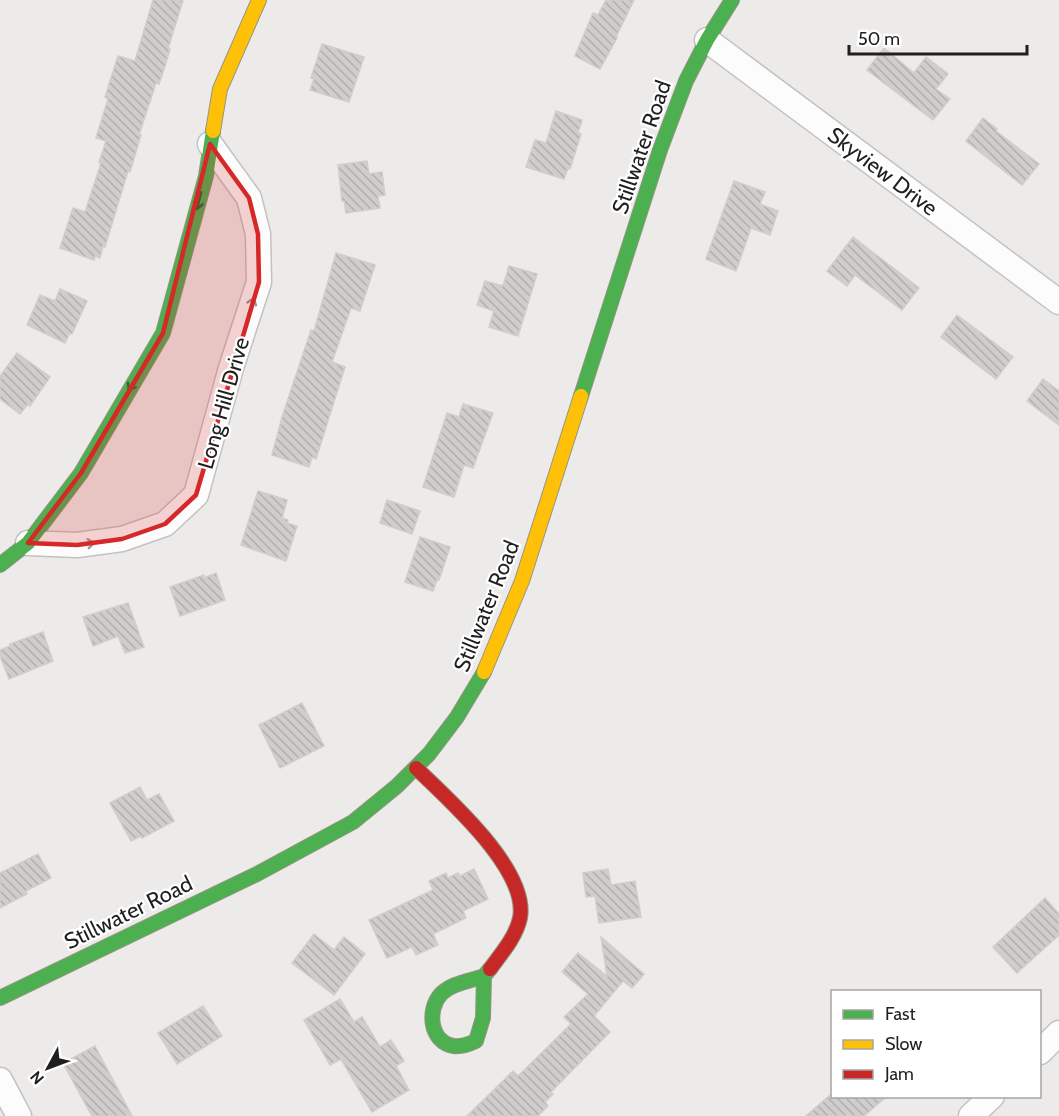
<svg xmlns="http://www.w3.org/2000/svg" width="1059" height="1116" viewBox="0 0 1059 1116" font-family="Cabin,sans-serif">
  <style>
    .building { fill: url(#building-back-hatch); stroke: #d0cdca; stroke-width: 1.5 }
    .lines { fill: none; stroke-linecap: round; stroke-linejoin: round }
    .street-casing { stroke: #c3c2c1; stroke-width: 27 }
    .fast-casing { stroke: #959582; stroke-width: 16 }
    .slow-casing { stroke: #959582; stroke-width: 16 }
    .jam-casing { stroke: #959582; stroke-width: 16 }
    .street { stroke: #fcfcfc; stroke-width: 24 }
    .fast { stroke: #4caf50; stroke-width: 14 }
    .slow { stroke: #ffc107; stroke-width: 14 }
    .jam { stroke: #c62828; stroke-width: 14 }
    .oneway { stroke: #336035 }
    .oneway2 { stroke: #999 }
    .marked { fill: #d62828; fill-opacity: 0.2; stroke: #d62828; stroke-width: 4.5; stroke-linejoin: round }
    .labels { text-anchor: middle; stroke-width: 4.5; stroke-linejoin: round; paint-order: stroke }
    .street-label { font-size: 22px; fill: #1f1f1f; stroke: #fff }
  </style>
  <defs>
    <pattern id="building-back-hatch" width="6" height="6" patternUnits="userSpaceOnUse" patternTransform="scale(1.5)"><rect width="6" height="6" fill="#d0cecc"/><path d="M-1 5l2 2M0 0l6 6M5-1l2 2" fill="none" stroke="#b2b0af"/></pattern>
  </defs>
  <rect width="100%" height="100%" fill="#edebe9"/>
  <g class="building">
    <polygon points="153,0 183,0 168,49 170,49 165,66 159,84 156,83 139,135 141,135 130,172 128,171 105,247 103,246 100,258 95,256 94,260 60,248 73,208 85,212 101,163 99,162 106,141 96,138 108,99 105,97 118,56 135,61"/>
    <polygon points="606,0 634,0 616,37 617,38 600,69 575,56 593,13 598,15"/>
    <polygon points="322,44 364,57 349,102 310,90 314,79 311,78"/>
    <polygon points="884,48 914,73 926,57 948,74 936,89 950,99 933,120 867,70"/>
    <polygon points="556,111 582,120 578,133 581,134 570,169 568,168 564,179 526,167 535,140 546,143"/>
    <polygon points="983,118 997,129 996,131 1009,141 1039,164 1022,185 966,141"/>
    <polygon points="367,161 369,174 382,172 385,195 378,196 380,208 346,213 344,201 342,201 338,165"/>
    <polygon points="734,181 765,192 760,204 778,211 770,235 751,228 736,271 706,259"/>
    <polygon points="853,237 919,288 902,310 855,275 847,286 827,271"/>
    <polygon points="336,253 375,265 360,311 351,308 332,362 345,367 316,459 312,457 309,467 272,455 282,417 311,330 314,331"/>
    <polygon points="509,266 537,274 518,336 489,327 494,311 477,305 485,281 503,286"/>
    <polygon points="60,289 87,301 72,334 70,333 65,343 27,325 40,295 55,301"/>
    <polygon points="957,315 1013,357 996,379 941,337"/>
    <polygon points="17,353 50,377 30,406 28,404 20,414 0,399 0,376"/>
    <polygon points="1043,379 1059,391 1059,425 1027,401"/>
    <polygon points="463,404 493,413 473,468 464,465 454,497 423,487 447,413 459,417"/>
    <polygon points="258,491 287,500 282,518 288,520 287,523 297,526 286,561 241,545"/>
    <polygon points="387,500 420,511 412,534 380,523"/>
    <polygon points="420,537 450,547 439,580 437,580 433,591 405,582"/>
    <polygon points="216,573 225,600 180,616 170,587 204,575 204,578"/>
    <polygon points="128,603 144,647 125,653 118,636 93,646 83,617"/>
    <polygon points="43,632 53,661 9,679 0,656 0,650 10,646 10,644"/>
    <polygon points="302,703 324,746 280,768 259,725"/>
    <polygon points="140,787 147,800 159,794 174,821 142,838 141,836 131,841 110,803"/>
    <polygon points="38,854 51,878 26,891 27,894 0,908 0,873"/>
    <polygon points="474,869 488,899 463,911 466,918 433,934 438,945 416,955 412,947 387,958 369,920 433,890 429,881 446,873 448,878 458,873 460,876"/>
    <polygon points="608,869 611,885 635,881 641,917 599,923 595,896 586,897 583,873"/>
    <polygon points="1045,898 1059,914 1059,935 1017,973 993,947"/>
    <polygon points="314,934 334,950 344,937 365,954 334,995 292,963"/>
    <polygon points="601,937 644,974 632,988 623,981 594,1016 610,1032 551,1092 553,1094 545,1102 548,1106 538,1116 467,1116 513,1071 518,1076 571,1024 564,1017 588,994 562,972 578,953 607,976"/>
    <polygon points="340,999 354,1022 362,1017 380,1047 391,1040 404,1061 396,1066 409,1090 372,1112 341,1059 330,1065 304,1020"/>
    <polygon points="203,1006 222,1036 177,1064 158,1033"/>
    <polygon points="95,1046 132,1116 92,1116 63,1063"/>
    <polygon points="829,1096 887,1096 864,1116 806,1116"/>
  </g>
  <g class="lines">
    <defs>
      <g id="street">
        <polyline points="707,40 1059,302"/>
        <polyline points="28,543 77,545 122,539 165,524 196,495 231,368 259,282 258,234 249,198 210,144"/>
        <polyline points="1040,1052 1059,1033"/>
        <polyline points="0,1080 19,1116"/>
        <polyline points="971,1116 992,1096"/>
      </g>
      <g id="fast">
        <polyline points="581,396 660,150 686,81 707,40 732,0"/>
        <polyline points="0,565 28,543 81,473 163,333 206,176 213,131"/>
        <path d="M484 976C470 981 452 983 441 994 427 1009 429 1042 454 1046 462 1047 469 1044 476 1041L483 1018 484 976 490 969"/>
        <polyline points="0,998 257,874 353,822 397,786 429,754 457,717 484,672"/>
      </g>
      <g id="slow">
        <polyline points="213,131 220,89 259,0"/>
        <polyline points="484,672 522,581 581,396"/>
      </g>
      <path id="jam" d="M416 768C448 799 529 870 520 918 516 937 501 954 490 969"/>
    </defs>
    <use href="#street" class="street-casing"/>
    <use href="#fast" class="fast-casing"/>
    <use href="#slow" class="slow-casing"/>
    <use href="#jam" class="jam-casing"/>
    <use href="#street" class="street"/>
    <use href="#fast" class="fast"/>
    <use href="#slow" class="slow"/>
    <use href="#jam" class="jam"/>
  </g>
  <defs><path id="oneway-shaft" d="M-6 0H5M1.5-3L5.5 0L1.5 3" fill="none" stroke-width="1.6" stroke-linecap="round" stroke-linejoin="round" transform="scale(1.5)"/></defs>
  <g class="oneway">
    <use href="#oneway-shaft" transform="translate(199 201) rotate(104)"/>
    <use href="#oneway-shaft" transform="translate(133 383) rotate(121)"/>
  </g>
  <g class="oneway2">
    <use href="#oneway-shaft" transform="translate(251 306) rotate(-72)"/>
    <use href="#oneway-shaft" transform="translate(86 544) rotate(-7)"/>
  </g>
  <path class="marked" d="M210 144 249 198 258 234 259 282 196 495 165 524 122 539 77 545 28 543 81 473 163 333Z"/>
  <g class="labels">
    <g class="street-label">
      <text transform="translate(641 147) rotate(-71)" y="8">Stillwater Road</text>
      <text transform="translate(883 171) rotate(37)" y="8">Skyview Drive</text>
      <text transform="translate(223 403) rotate(-74)" y="8">Long Hill Drive</text>
      <text transform="translate(486 606) rotate(-68)" y="8">Stillwater Road</text>
      <text transform="translate(128 912) rotate(-26)" y="8">Stillwater Road</text>
    </g>
  </g>
  <rect x="831" y="990" width="210" height="108" fill="#ffffff" stroke="#a5a5a5" stroke-width="1.5"/>
  <rect x="843" y="1010" width="30" height="9" fill="#4caf50" stroke="#a5a5a5" stroke-width="1.5"/>
  <text x="885" y="1020" font-size="18" fill="#1f1f1f">Fast</text>
  <rect x="843" y="1040" width="30" height="9" fill="#ffc107" stroke="#a5a5a5" stroke-width="1.5"/>
  <text x="885" y="1050" font-size="18" fill="#1f1f1f">Slow</text>
  <rect x="843" y="1070" width="30" height="9" fill="#c62828" stroke="#a5a5a5" stroke-width="1.5"/>
  <text x="885" y="1080" font-size="18" fill="#1f1f1f">Jam</text>
  <g transform="translate(48 1068) rotate(229)" stroke="#ffffff" stroke-width="4.5" paint-order="stroke">
  <path d="M0-4.5L10 22L0 15L-10 22Z" fill="#1f1f1f"/>
  <text y="-9" font-size="16" font-weight="bold" text-anchor="middle" fill="#1f1f1f">N</text>
  </g>
  <path d="M849 45v9h178v-9" fill="none" stroke="#1f1f1f" stroke-width="3"/>
  <text x="858" y="45" font-size="18" fill="#1f1f1f" stroke="#ffffff" stroke-width="4.5" paint-order="stroke">50 m</text>
</svg>
